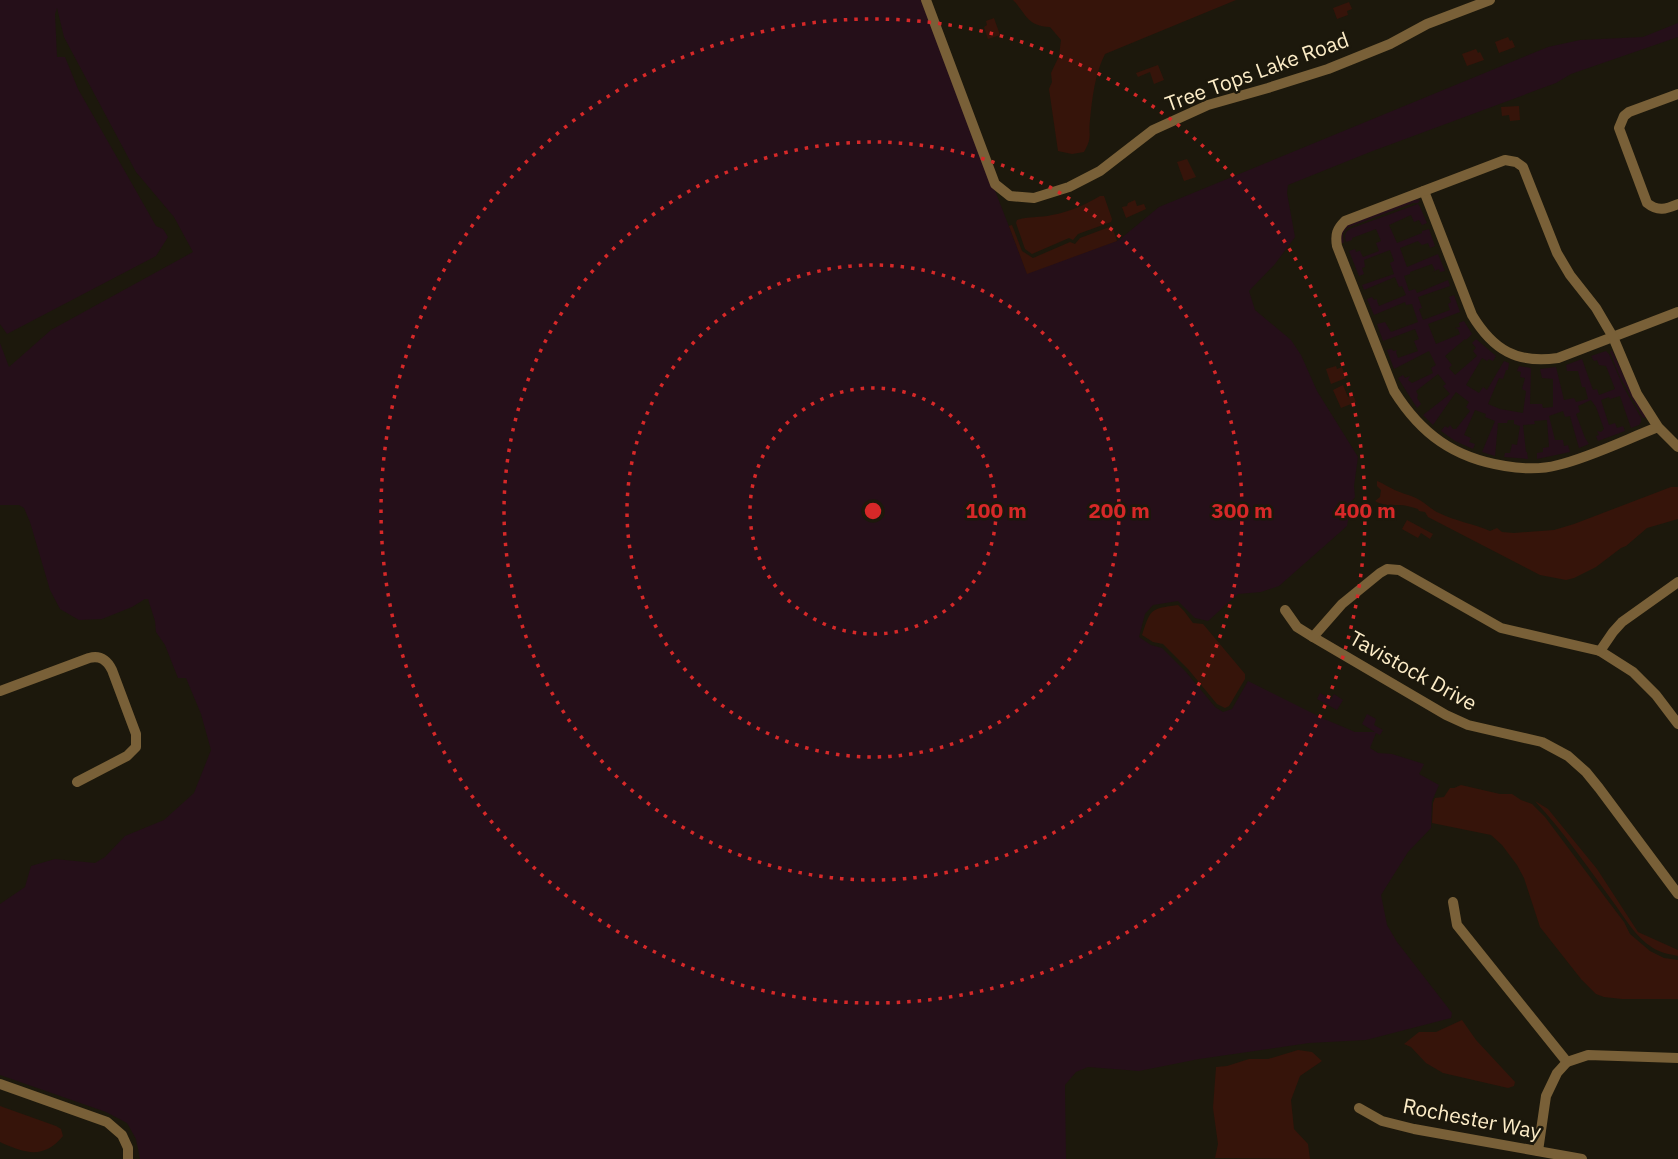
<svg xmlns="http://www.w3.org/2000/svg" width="1678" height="1159" viewBox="0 0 1678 1159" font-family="'IBM Plex Sans',sans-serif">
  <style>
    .green { fill: #250f19 }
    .water { fill: #36140a }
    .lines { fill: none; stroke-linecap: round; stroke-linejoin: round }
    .minor { stroke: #796038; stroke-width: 10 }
    .ring { fill: none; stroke: #d62828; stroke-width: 3.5; stroke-dasharray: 3.5 7 }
    .labels { text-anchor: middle; stroke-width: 5; stroke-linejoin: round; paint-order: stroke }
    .street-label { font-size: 21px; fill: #fdedc8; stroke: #1c180c }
    .centre { fill: #d62828; stroke: #1c180c; stroke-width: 3.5 }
    .ring-label { font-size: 21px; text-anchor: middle; font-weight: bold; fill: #d62828; stroke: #1c180c; stroke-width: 5; stroke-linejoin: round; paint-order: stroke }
  </style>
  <rect width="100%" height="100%" fill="#1c180c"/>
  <g class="green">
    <polygon points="0,0 921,0 1027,273 1119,240 1159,207 1548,47 1580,40 1643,37 1678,23 1678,37 1571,74 1556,83 1370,152 1288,185 1287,193 1295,237 1275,264 1249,291 1255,310 1291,340 1301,355 1317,391 1358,457 1354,486 1355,497 1351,502 1347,526 1279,586 1261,592 1238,594 1208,621 1195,618 1178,601 1153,605 1145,614 1139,637 1151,645 1162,648 1186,672 1215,707 1223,712 1232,709 1248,681 1322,718 1355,732 1375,732 1362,724 1367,714 1376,719 1374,725 1383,730 1380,735 1376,733 1370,748 1378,753 1392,754 1424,764 1419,774 1439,785 1432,801 1431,828 1408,852 1381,895 1387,925 1397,942 1452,1013 1451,1018 1366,1040 1309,1043 1199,1059 1139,1071 1088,1067 1076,1072 1065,1085 1066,1159 140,1159 136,1139 127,1123 106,1112 0,1075 0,904 25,887 31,866 55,859 95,863 105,857 125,836 164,820 194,793 211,750 201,714 186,678 178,678 165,645 156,632 155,621 148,599 145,599 132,607 102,619 79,620 60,609 50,590 30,522 24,508 19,505 0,505 0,343 9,367 51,330 193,252 174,217 136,172 64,37 57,8 55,14 57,57 65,57 78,89 156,226 163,229 168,237 156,256 7,334 0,324"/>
    <polygon points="1415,199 1420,200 1418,203 1413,203 1347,228 1343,234 1344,243 1341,243 1340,234 1345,226"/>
    <path d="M1418 204 1420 207 1427 223 1422 225 1419 220 1414 222 1411 215 1389 225 1397 243 1422 233V231L1429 229 1435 246 1430 248 1428 243 1422 245 1418 241 1400 248 1407 267 1438 254 1445 271 1440 272 1439 269 1432 272 1435 270 1432 264 1410 272V274L1404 276 1409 291 1415 289 1417 293 1448 280 1450 286 1418 297 1422 308 1419 309 1423 320 1450 310 1448 304 1451 302 1449 297 1454 295 1460 312 1428 324 1436 344 1460 334 1458 329 1455 328 1460 327 1459 323 1464 321 1472 334 1466 340 1465 339 1445 356 1452 365 1449 368 1455 375 1477 356 1473 351 1476 348 1472 343 1476 339 1496 356 1493 361 1489 359 1487 361 1482 358 1466 385 1479 393 1483 387 1487 390 1504 361 1509 363 1508 370H1506L1503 379 1499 378 1488 404 1500 409 1523 413 1526 391 1522 389 1525 378 1520 377 1521 372 1517 371 1519 366 1531 368 1530 404H1542L1543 408 1553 407V379L1542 378 1540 369 1556 367 1564 400 1574 398 1576 402 1588 399 1585 387H1582L1578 371H1567L1566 365 1582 359 1593 390 1597 389 1599 395 1615 389 1606 366 1599 365 1597 360 1594 361 1591 356 1606 351 1609 354 1623 386 1641 418V422L1639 425 1631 428 1620 396 1610 399 1609 397 1601 400 1609 425 1615 423 1617 428 1623 426 1625 431 1598 441 1596 436 1599 435 1597 431 1601 432 1604 429 1596 407 1591 400 1578 406 1580 412 1576 414 1585 438 1589 444 1579 448 1570 416 1565 417 1563 411 1549 416 1555 440H1563L1564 446 1568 445 1570 452 1537 459V453L1543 452V448L1549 447 1547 420 1534 421 1535 424 1523 425 1526 452H1527L1528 459 1504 457 1505 453H1510L1512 444 1517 445 1520 426 1514 424V420H1508L1507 423H1498L1495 456 1482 452 1495 421 1485 417 1486 414 1475 410 1464 435 1471 438 1469 442 1475 444 1473 449 1455 441 1441 431 1445 426 1448 428 1450 425 1453 429H1456L1470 411 1466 407 1469 402 1456 392 1433 425 1423 415 1450 394 1443 386 1446 384 1438 374 1416 391 1418 395 1417 398 1421 404 1417 408 1398 378 1403 375 1405 378 1410 376 1408 380 1412 383 1433 373 1431 368 1436 365 1429 351 1394 369 1387 350 1392 349 1393 351 1397 350 1396 352 1398 358 1418 351 1414 341 1419 339 1415 329 1383 341 1377 324 1385 322 1391 332 1418 322 1412 304 1406 305 1405 302 1374 315 1367 299 1372 297 1374 300 1377 299V301L1379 306 1406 295 1402 286 1399 287 1395 277 1364 290 1362 285 1394 274 1390 263 1394 261 1390 250 1364 260 1365 267 1362 268 1364 274 1359 276 1349 251 1355 249 1356 252 1362 250 1360 251 1363 257 1379 251 1376 243 1381 241 1376 229 1352 238V240L1346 242C1344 235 1345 231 1352 228Z"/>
    <polygon points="1612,350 1626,381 1647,417 1643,418 1620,377 1610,352"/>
    <polygon points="1320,693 1331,699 1334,694 1343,700 1337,710 1317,699"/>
  </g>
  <g class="water">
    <path d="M1013 0H1236L1105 54C1095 73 1092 99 1090 120 1088 136 1093 136 1084 152L1072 154 1058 151 1049 89 1052 82 1051 73 1059 56 1061 40 1050 27C1026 26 1026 13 1013 0Z"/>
    <polygon points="1349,2 1352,9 1347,11 1348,15 1337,19 1333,8"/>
    <polygon points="994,18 1000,35 988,39 984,27 987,25 986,21"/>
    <polygon points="1508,37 1510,41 1512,40 1515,47 1499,53 1495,42"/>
    <polygon points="1476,49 1478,53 1480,52 1484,60 1467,66 1462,54"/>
    <polygon points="1158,65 1164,80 1154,84 1150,72 1138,77 1136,73"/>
    <polygon points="1519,106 1520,120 1510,121 1509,115 1502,116 1501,107"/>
    <polygon points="1187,159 1196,177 1184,181 1177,162"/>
    <path d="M1100 196H1104L1112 219 1111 222 1078 234 1073 240 1069 238 1032 254 1025 249 1016 223 1017 220C1028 216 1040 218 1052 215 1069 212 1085 205 1100 196Z"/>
    <polygon points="1135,200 1137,206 1144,204 1146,209 1126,218 1122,207 1127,206 1128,203"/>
    <polygon points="1012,225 1022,251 1033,258 1070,242 1075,244 1080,238 1112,226 1117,241 1027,274 1009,226"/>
    <polygon points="1336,366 1337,369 1342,367 1346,378 1331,384 1326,369"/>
    <polygon points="1343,385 1348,397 1353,395 1356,402 1341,408 1333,390"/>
    <path d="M1377 481C1383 483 1386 486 1391 488 1399 493 1408 494 1416 498 1425 502 1430 509 1439 513 1455 521 1474 524 1490 531L1497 528 1502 532 1514 533 1554 530 1574 524 1671 487H1678V519L1647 528 1626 546 1621 548 1596 567 1574 578 1566 580 1540 575 1428 517 1425 512 1419 511 1418 509C1411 507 1405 505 1399 505 1390 505 1384 506 1375 501L1380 497 1381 490 1377 486Z"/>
    <polygon points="1407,520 1433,534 1430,539 1421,533 1418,538 1402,529"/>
    <path d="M1178 605 1184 611 1193 623 1203 624 1245 674V679L1229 706 1225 708 1217 704 1188 669 1163 644 1153 642 1142 635C1151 608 1150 609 1178 605Z"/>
    <polygon points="1461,785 1500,794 1512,794 1521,800 1532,804 1545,817 1605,897 1624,922 1630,934 1650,951 1664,958 1678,960 1678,999 1622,999 1604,997 1596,994 1581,979 1540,927 1524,878 1517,865 1502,845 1491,835 1432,823 1433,803 1435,798 1444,797 1450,788 1454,788"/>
    <path d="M1535 801 1548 809 1597 869 1638 932 1678 950V956C1669 954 1661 953 1653 948 1634 936 1624 916 1611 899 1587 866 1563 831 1535 801Z"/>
    <polygon points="1462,1020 1476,1040 1515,1082 1514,1086 1508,1088 1443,1073 1426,1063 1411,1047 1404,1044 1419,1032 1436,1032"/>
    <polygon points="1298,1050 1312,1052 1322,1061 1300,1076 1291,1100 1294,1129 1308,1144 1310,1159 1215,1158 1218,1144 1213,1108 1216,1067 1227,1066 1249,1059 1268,1059"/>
    <path d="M0 1106 56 1126 61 1129 63 1136C44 1159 26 1154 0 1142Z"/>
  </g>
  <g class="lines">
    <g class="minor">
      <polyline points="926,0 995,184 1010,196 1034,198 1069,187 1100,171 1153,130 1208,105 1268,88 1328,69 1390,44 1427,24 1490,0"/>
      <path d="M1678 94 1629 112 1624 116 1619 128 1647 203C1658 212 1666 209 1678 204"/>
      <path d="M1424 191 1472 315C1493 350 1517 364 1558 358L1678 312"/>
      <path d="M1658 427C1627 439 1591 457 1558 465 1540 470 1523 469 1505 466 1454 458 1421 434 1394 391L1337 246C1335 234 1337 229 1345 221L1505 160 1516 162 1523 167 1557 253 1570 275 1596 308 1613 337 1637 394 1658 427 1678 447"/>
      <polyline points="1285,610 1297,627 1313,637 1446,715 1468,725 1542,742 1568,756 1586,772 1599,788 1678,894"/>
      <polyline points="1313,637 1342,604 1380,573 1387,569 1399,570 1501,628 1600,651 1633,672 1656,695 1678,724"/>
      <polyline points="1600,651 1613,632 1622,622 1678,582"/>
      <path d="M0 691 89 658C100 655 107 660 112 670L136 734V747L127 756 77 782"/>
      <polyline points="1453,902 1457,925 1567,1062"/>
      <polyline points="0,1084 107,1122 122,1135 128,1148 128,1159"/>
      <polyline points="1359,1108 1382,1121 1414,1129 1582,1159"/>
      <polyline points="1538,1151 1546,1096 1557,1073 1567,1062 1588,1055 1678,1058"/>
    </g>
  </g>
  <g class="ring">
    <circle cx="873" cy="511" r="123"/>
    <circle cx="873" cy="511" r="246"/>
    <circle cx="873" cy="511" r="369"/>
    <circle cx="873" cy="511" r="492"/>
  </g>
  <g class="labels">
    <g class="street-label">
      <text transform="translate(1257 72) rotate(-20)" y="7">Tree Tops Lake Road</text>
      <text transform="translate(1413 671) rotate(29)" y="7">Tavistock Drive</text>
      <text transform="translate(1472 1119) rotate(11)" y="7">Rochester Way</text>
    </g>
  </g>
  <circle cx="873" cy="511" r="10" class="centre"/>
  <g class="ring-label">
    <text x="996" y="518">100 m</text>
    <text x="1119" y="518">200 m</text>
    <text x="1242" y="518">300 m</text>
    <text x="1365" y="518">400 m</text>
  </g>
</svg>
